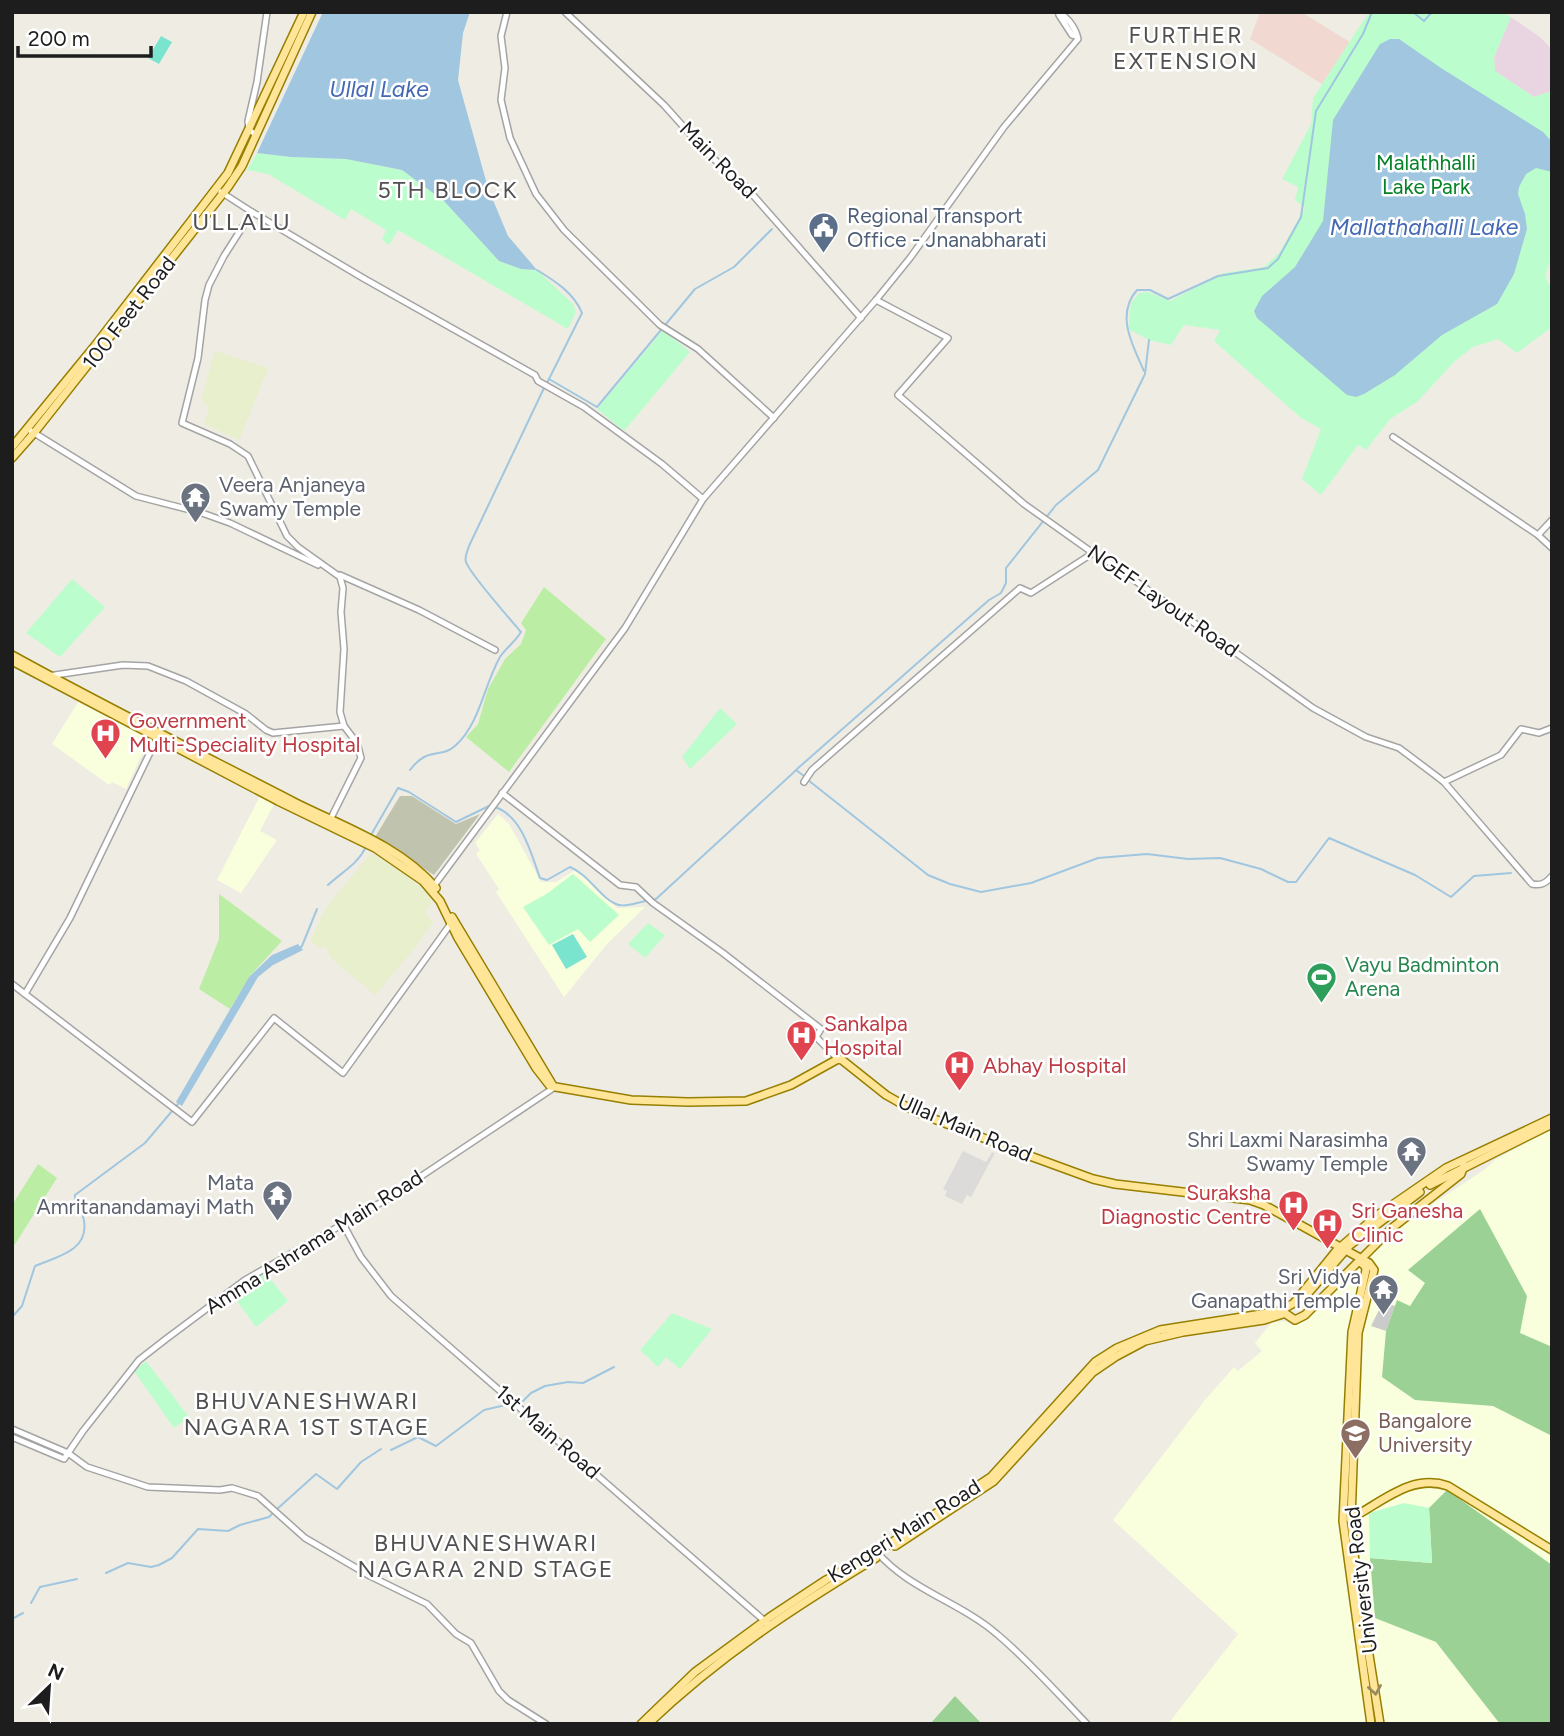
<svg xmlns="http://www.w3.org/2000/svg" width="1564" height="1736" viewBox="0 0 1564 1736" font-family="Figtree,sans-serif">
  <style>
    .residential { fill: #dcdbda }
    .commercial { fill: #f1d8d1 }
    .industrial { fill: #e9d4e1 }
    .education { fill: #f9ffdc }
    .religious { fill: #cbcbcb }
    .construction { fill: #c0c4ae }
    .farmland { fill: #e7efcc }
    .grass { fill: #bceda5 }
    .forest { fill: #9cd195 }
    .park { fill: #bcfdcd }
    .pitch { fill: #7be4ce }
    .water { fill: #a0c6e0 }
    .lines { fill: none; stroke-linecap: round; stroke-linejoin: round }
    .stream { stroke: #a0c6e0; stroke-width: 2 }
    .minor-casing { stroke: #a4a4a4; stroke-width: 8 }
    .major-casing { stroke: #977f00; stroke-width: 10 }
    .minor { stroke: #fff; stroke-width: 5 }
    .major { stroke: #ffe598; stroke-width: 7 }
    .oneway { stroke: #998b61 }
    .labels { text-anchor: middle; stroke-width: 5; stroke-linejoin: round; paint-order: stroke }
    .street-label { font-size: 21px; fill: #1d1d1d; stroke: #fff }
    .park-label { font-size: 21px; fill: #058225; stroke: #fff }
    .service-label { font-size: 21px; fill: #4e5e75; stroke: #fff; text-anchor: start }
    .worship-label { font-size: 21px; fill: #5b616d; stroke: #fff; text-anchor: end }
    .health-label { font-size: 21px; fill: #be3a42; stroke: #fff; text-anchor: start }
    .leisure-label { font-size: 21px; fill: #27864d; stroke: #fff; text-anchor: start }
    .education-label { font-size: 21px; fill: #785e54; stroke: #fff; text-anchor: start }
    .neighbourhood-label { font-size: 23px; letter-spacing: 2px; fill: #505050; stroke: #fff }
    .water-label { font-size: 23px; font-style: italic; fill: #4468b3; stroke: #fff }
    .quarter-label { font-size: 24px; letter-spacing: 2px; fill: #505050; stroke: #fff }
  </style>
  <rect width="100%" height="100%" fill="#efede3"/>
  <polygon class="residential" points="963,1151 986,1162 992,1152 995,1153 971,1197 967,1195 962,1204 945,1196 947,1191 943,1189"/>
  <polygon class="commercial" points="1260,12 1301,12 1350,42 1322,84 1250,39"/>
  <polygon class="industrial" points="1511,17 1541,38 1552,50 1552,91 1534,97 1495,71 1494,57"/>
  <g class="education">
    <polygon points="78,702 149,739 126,789 112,782 109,785 52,744"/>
    <polygon points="260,796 274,804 260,831 277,840 241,893 217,880"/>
    <polygon points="498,814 509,824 541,882 556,882 574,871 581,873 617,908 645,907 607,944 564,997 496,892 499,889 476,854 480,850 475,843"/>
    <polygon points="1552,1129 1552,1724 1168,1724 1238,1634 1113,1520 1205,1400 1234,1367 1238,1371 1262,1351 1255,1343 1271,1323 1284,1321 1292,1325 1303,1321 1324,1302 1363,1250 1484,1170 1496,1159"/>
  </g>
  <polygon class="religious" points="1383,1302 1395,1306 1386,1331 1371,1326"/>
  <polygon class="construction" points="400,796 412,796 456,824 480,814 434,875 375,837"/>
  <g class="farmland">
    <polygon points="215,351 268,368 239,440 204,424 209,408 201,399"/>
    <polygon points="371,853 410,877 431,897 431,904 425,912 433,922 415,948 375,995 332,959 325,946 319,948 310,941 326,908"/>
  </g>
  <g class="grass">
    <polygon points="544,587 606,639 509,772 466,737 478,724 488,689 505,659 521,644 526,630 521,623"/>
    <polygon points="219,894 282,941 249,977 230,1009 199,989 219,939"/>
    <polygon points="38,1164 57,1178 12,1249 12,1205"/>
  </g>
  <g class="forest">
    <polygon points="1480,1209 1527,1296 1520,1333 1550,1346 1552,1344 1552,1436 1493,1406 1415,1400 1382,1377 1386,1331 1397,1300 1410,1306 1425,1283 1408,1270"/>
    <polygon points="1447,1490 1552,1565 1552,1724 1500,1724 1436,1642 1375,1618 1370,1558 1432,1563 1429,1508"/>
    <polygon points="955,1696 982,1724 930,1724"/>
  </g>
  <g class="park">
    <polygon points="1369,12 1502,12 1511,17 1494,57 1495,71 1534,97 1552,91 1552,254 1546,273 1547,281 1552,288 1552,327 1517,353 1498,339 1473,347 1455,361 1417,402 1390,419 1366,450 1358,445 1321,495 1302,479 1321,429 1301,418 1214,341 1220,330 1184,325 1171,345 1149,340 1128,329 1131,303 1139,293 1148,292 1170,301 1224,273 1264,267 1279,253 1305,208 1295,200 1298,187 1282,179 1311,124 1313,98"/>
    <polygon points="257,153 291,157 346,159 402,170 444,201 499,261 521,269 537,270 573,304 576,312 568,329 398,230 389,245 382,240 386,230 351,209 345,220 268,174 247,170"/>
    <polygon points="663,330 690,352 624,431 597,409"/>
    <polygon points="72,579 105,607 60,657 26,633"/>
    <polygon points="720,708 737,724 690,769 682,757"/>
    <polygon points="573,874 619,915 590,942 578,929 549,945 523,907 548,893"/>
    <polygon points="648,923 665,935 645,958 628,944"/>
    <polygon points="264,1271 288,1301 256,1327 231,1293"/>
    <polygon points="672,1313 712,1329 680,1369 666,1357 658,1367 640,1350"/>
    <polygon points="146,1361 189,1417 174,1428 134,1371"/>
    <polygon points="1404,1503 1429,1508 1432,1563 1370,1558 1369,1513"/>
  </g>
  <g class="pitch">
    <polygon points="161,36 172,42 159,64 148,58"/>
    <polygon points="573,934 587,957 566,969 552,945"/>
  </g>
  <g class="water">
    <polygon points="323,12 470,12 463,33 458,80 488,188 508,236 537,270 521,269 499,261 444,201 402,170 346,159 291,157 257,153"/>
    <polygon points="1390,39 1399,39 1441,68 1543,132 1552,142 1552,172 1536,168 1526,174 1519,187 1518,194 1525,214 1527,229 1514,274 1497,304 1442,335 1395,375 1364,394 1356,397 1347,395 1257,318 1254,311 1262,296 1295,267 1323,221 1333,120 1380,44"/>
    <polygon points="298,944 303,950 273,965 258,977 182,1106 176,1102 249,977 272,955"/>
  </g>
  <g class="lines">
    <g class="stream">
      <polyline points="1413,12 1424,21 1432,12"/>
      <path d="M537 270C555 281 574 293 582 313L547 383"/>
      <path d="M1144 371C1133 346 1115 315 1137 290H1150L1168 299 1218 276 1268 268 1278 259 1301 217 1316 111 1363 34 1372 12"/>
      <polyline points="549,379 597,407 695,289 734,267 772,229"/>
      <polyline points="797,769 989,600 1001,593 1006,583 1006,568 1056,505 1098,470 1145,374 1149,340"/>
      <path d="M410 770C429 745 440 760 456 745 480 723 484 685 500 657 506 648 515 642 521 632 510 619 470 574 466 562 464 557 468 550 469 546L544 388"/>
      <polyline points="808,780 928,875 950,884 981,892 1031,883 1098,858 1147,854 1188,859 1220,858 1261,869 1288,882 1296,882 1329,838 1415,875 1451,897 1474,876 1511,873"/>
      <path d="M495 807C522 816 531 853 540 878L547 880 570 867C590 875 601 900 619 905 626 907 639 902 646 901"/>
      <polyline points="371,835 398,788 409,792 456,822 489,806"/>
      <path d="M328 885C343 871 357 865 366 847"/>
      <polyline points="652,900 656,899 793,773 796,770 804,776"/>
      <polyline points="299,949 302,946 317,909"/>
      <path d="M12 1317 22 1306 35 1266C56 1257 89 1251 84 1221 83 1211 74 1205 75 1195L145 1143 178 1104"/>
      <polyline points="391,1450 418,1437 436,1446 484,1410 523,1401 531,1393 545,1386 568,1382 583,1383 614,1367"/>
      <polyline points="276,1510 316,1474 337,1489 361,1462 381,1449"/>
      <polyline points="106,1573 128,1563 151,1567 159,1565 172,1558 198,1529 228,1531 240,1525 269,1517 272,1514"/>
      <polyline points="31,1603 40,1587 77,1579"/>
      <polyline points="12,1619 23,1613"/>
    </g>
    <defs>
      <g id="minor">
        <polyline points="507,12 501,36 505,68 501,100 510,138 536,194 564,230 660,325 698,349 774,418"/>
        <polyline points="565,12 664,105 708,154 745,186 861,318"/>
        <polyline points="1059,15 1072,35 1076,36"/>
        <polyline points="255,134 249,130 248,121 257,82 267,12"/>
        <polyline points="221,192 252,212 224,256 209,285 205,300 198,358 182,423 230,444 248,456 287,536 298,547 340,577 343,588 341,612 344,649 340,712 344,726 357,743 361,758 330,820"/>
        <polyline points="252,212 363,278 535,375 538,381 584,407 662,464 703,499"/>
        <path d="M876 300 948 338 898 395 1024 504 1093 553 1109 562 1313 708 1366 737 1399 748 1435 775 1444 782 1532 884C1541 886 1546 883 1552 876"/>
        <polyline points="31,431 136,496 202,513 230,523 318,565"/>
        <polyline points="1393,437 1538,535 1552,548"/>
        <polyline points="1538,535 1552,520"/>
        <polyline points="340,575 419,610 495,650"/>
        <polyline points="48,676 123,665 148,666 186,681 246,714 266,730 273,733 344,726"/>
        <polyline points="158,736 70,918 25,994 192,1122 274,1018 343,1073 452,922"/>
        <polyline points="804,782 812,770 1020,588 1031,593 1093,553"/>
        <polyline points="1444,782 1501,755 1521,729 1539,733 1552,728"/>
        <polyline points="502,793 620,885 636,887 653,903 723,953 821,1029 816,1037 838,1059"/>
        <path d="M433 887 625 628 703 499 876 300 910 258 1004 127 1078 39C1076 29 1069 18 1058 12"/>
        <polyline points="12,984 25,994"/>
        <polyline points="343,1224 361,1257 391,1296 767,1623"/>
        <polyline points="12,1429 68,1453 87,1467 148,1487 220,1490 232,1488 258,1496 305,1538 370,1576 427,1604 456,1634 471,1643 499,1691 508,1700 546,1724"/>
        <polyline points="12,1437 64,1459 83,1431 139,1360 166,1339 245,1280 387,1199 555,1087"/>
        <path d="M877 1552C908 1589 962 1603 998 1635 1030 1662 1058 1694 1087 1724"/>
      </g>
      <g id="major">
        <polyline points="12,447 94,347 228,173 304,12"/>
        <polyline points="12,458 34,433 228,187 242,166 312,12"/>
        <path d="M12 655C106 707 201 754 296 803 344 827 400 846 436 888"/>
        <polyline points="12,661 278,801 375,848 423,881 440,901 458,938 536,1068 550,1086 631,1100 688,1102 746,1101 791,1085 838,1059 842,1060 886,1095 916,1112 1030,1156 1093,1179 1115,1184 1250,1200 1264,1205 1369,1263 1374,1270 1358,1333 1351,1519 1356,1573 1380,1724"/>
        <polyline points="452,917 552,1084"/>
        <polyline points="1430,1185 1552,1124"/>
        <polyline points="1360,1262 1365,1266 1366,1270 1352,1332 1343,1521 1371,1724"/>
        <polyline points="1303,1299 1350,1245 1420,1192"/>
        <polyline points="1283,1312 1295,1320 1305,1315 1392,1228 1461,1174 1464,1165"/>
        <path d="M1350 1519C1381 1503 1411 1473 1448 1486L1552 1550"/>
        <polyline points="895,1546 994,1481 1093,1372 1115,1357 1145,1341 1183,1332 1264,1320 1283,1314"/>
        <polyline points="641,1724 695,1672 770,1617 826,1580 885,1547 991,1477 1095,1362 1117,1348 1160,1330 1280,1311 1294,1303 1337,1250 1379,1214 1446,1168 1552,1118"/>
        <path d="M648 1724C718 1657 793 1608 876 1558"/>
      </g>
    </defs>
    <use href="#minor" class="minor-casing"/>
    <use href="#major" class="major-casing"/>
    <use href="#minor" class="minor"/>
    <use href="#major" class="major"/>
  </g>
  <defs><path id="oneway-chevron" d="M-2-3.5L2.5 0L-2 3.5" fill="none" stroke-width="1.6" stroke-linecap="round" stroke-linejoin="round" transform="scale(1.75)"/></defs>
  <use class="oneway" href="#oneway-chevron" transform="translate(1375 1690) rotate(81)"/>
  <defs>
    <symbol id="civic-pin" viewBox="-11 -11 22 30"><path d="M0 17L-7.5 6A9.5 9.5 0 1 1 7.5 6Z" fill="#5c6f8a" stroke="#fff"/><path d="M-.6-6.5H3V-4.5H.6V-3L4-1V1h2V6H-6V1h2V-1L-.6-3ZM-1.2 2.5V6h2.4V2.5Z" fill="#fff"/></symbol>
    <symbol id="temple-pin" viewBox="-11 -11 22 30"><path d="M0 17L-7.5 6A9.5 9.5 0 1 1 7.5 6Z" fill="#6b7280" stroke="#fff"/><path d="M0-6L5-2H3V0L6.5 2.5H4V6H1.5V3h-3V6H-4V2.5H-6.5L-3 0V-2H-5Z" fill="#fff"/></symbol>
    <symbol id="hospital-pin" viewBox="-11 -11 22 30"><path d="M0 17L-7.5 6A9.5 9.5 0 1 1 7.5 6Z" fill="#e0444e" stroke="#fff"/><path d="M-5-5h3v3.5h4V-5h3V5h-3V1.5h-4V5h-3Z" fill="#fff"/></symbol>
    <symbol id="stadium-pin" viewBox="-11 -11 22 30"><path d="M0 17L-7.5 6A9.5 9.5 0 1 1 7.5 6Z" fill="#2e9e5b" stroke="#fff"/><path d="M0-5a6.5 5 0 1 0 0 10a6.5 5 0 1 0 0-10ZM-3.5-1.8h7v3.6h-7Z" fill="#fff"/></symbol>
    <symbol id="university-pin" viewBox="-11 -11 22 30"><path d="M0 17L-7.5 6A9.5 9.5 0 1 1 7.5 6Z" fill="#8d6e63" stroke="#fff"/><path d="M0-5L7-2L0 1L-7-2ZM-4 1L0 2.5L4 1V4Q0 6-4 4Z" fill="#fff"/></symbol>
  </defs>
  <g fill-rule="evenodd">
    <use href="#civic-pin" x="806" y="210" width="35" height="47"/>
    <use href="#temple-pin" x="178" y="480" width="35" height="47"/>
    <use href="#hospital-pin" x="88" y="716" width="35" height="47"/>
    <use href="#stadium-pin" x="1304" y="960" width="35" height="47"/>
    <use href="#hospital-pin" x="784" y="1018" width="35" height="47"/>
    <use href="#hospital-pin" x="942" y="1048" width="35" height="47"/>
    <use href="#temple-pin" x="1394" y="1134" width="35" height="47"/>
    <use href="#temple-pin" x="260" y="1178" width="35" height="47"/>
    <use href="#hospital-pin" x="1276" y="1188" width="35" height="47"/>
    <use href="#hospital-pin" x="1310" y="1206" width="35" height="47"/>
    <use href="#temple-pin" x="1366" y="1272" width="35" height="47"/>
    <use href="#university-pin" x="1338" y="1416" width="35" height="47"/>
  </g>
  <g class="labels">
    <g class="street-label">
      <text transform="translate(718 160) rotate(45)" y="7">Main Road</text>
      <text transform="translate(129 313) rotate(-52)" y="7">100 Feet Road</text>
      <text transform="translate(1163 601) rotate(35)" y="7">NGEF Layout Road</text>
      <text transform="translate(965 1128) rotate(23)" y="7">Ullal Main Road</text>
      <text transform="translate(314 1242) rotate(-32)" y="7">Amma Ashrama Main Road</text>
      <text transform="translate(548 1432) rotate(41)" y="7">1st Main Road</text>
      <text transform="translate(904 1531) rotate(-32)" y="7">Kengeri Main Road</text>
      <text transform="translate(1361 1580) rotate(-97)" y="7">University Road</text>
    </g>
    <g class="park-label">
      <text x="1426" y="170">Malathhalli<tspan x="1426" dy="24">Lake Park</tspan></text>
    </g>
    <g class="service-label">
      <text x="847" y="223">Regional Transport<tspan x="847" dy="24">Office - Jnanabharati</tspan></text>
    </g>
    <g class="worship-label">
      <text x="219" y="492" text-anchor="start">Veera Anjaneya<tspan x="219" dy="24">Swamy Temple</tspan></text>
      <text x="1388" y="1147">Shri Laxmi Narasimha<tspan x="1388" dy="24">Swamy Temple</tspan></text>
      <text x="254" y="1190">Mata<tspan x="254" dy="24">Amritanandamayi Math</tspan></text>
      <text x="1361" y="1284">Sri Vidya<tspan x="1361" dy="24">Ganapathi Temple</tspan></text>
    </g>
    <g class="health-label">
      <text x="129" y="728">Government<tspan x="129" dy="24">Multi-Speciality Hospital</tspan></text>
      <text x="824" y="1031">Sankalpa<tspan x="824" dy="24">Hospital</tspan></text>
      <text x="983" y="1073">Abhay Hospital</text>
      <text x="1271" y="1200" text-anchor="end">Suraksha<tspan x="1271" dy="24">Diagnostic Centre</tspan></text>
      <text x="1351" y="1218">Sri Ganesha<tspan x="1351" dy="24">Clinic</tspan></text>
    </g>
    <g class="leisure-label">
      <text x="1345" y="972">Vayu Badminton<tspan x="1345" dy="24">Arena</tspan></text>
    </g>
    <g class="education-label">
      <text x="1378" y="1428">Bangalore<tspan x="1378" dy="24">University</tspan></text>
    </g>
    <g class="neighbourhood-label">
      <text x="1186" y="43">FURTHER<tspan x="1186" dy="26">EXTENSION</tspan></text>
      <text x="448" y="198">5TH BLOCK</text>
      <text x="307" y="1409">BHUVANESHWARI<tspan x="307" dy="26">NAGARA 1ST STAGE</tspan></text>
      <text x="486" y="1551">BHUVANESHWARI<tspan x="486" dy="26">NAGARA 2ND STAGE</tspan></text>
    </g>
    <g class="water-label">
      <text x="379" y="97">Ullal Lake</text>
      <text x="1424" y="235">Mallathahalli Lake</text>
    </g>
    <g class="quarter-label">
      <text x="242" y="230">ULLALU</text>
    </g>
  </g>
  <rect width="1564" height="1736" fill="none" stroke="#1d1d1d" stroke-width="28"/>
  <g transform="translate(49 1687) rotate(25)" stroke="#ffffff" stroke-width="5" paint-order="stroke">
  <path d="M0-5L12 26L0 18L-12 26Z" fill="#1d1d1d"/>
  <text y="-10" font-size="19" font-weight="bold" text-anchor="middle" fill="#1d1d1d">N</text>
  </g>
  <path d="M18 46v10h133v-10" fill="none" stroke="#1d1d1d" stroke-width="3.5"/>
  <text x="28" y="46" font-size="21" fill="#1d1d1d" stroke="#ffffff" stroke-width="5" paint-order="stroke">200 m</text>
</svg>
